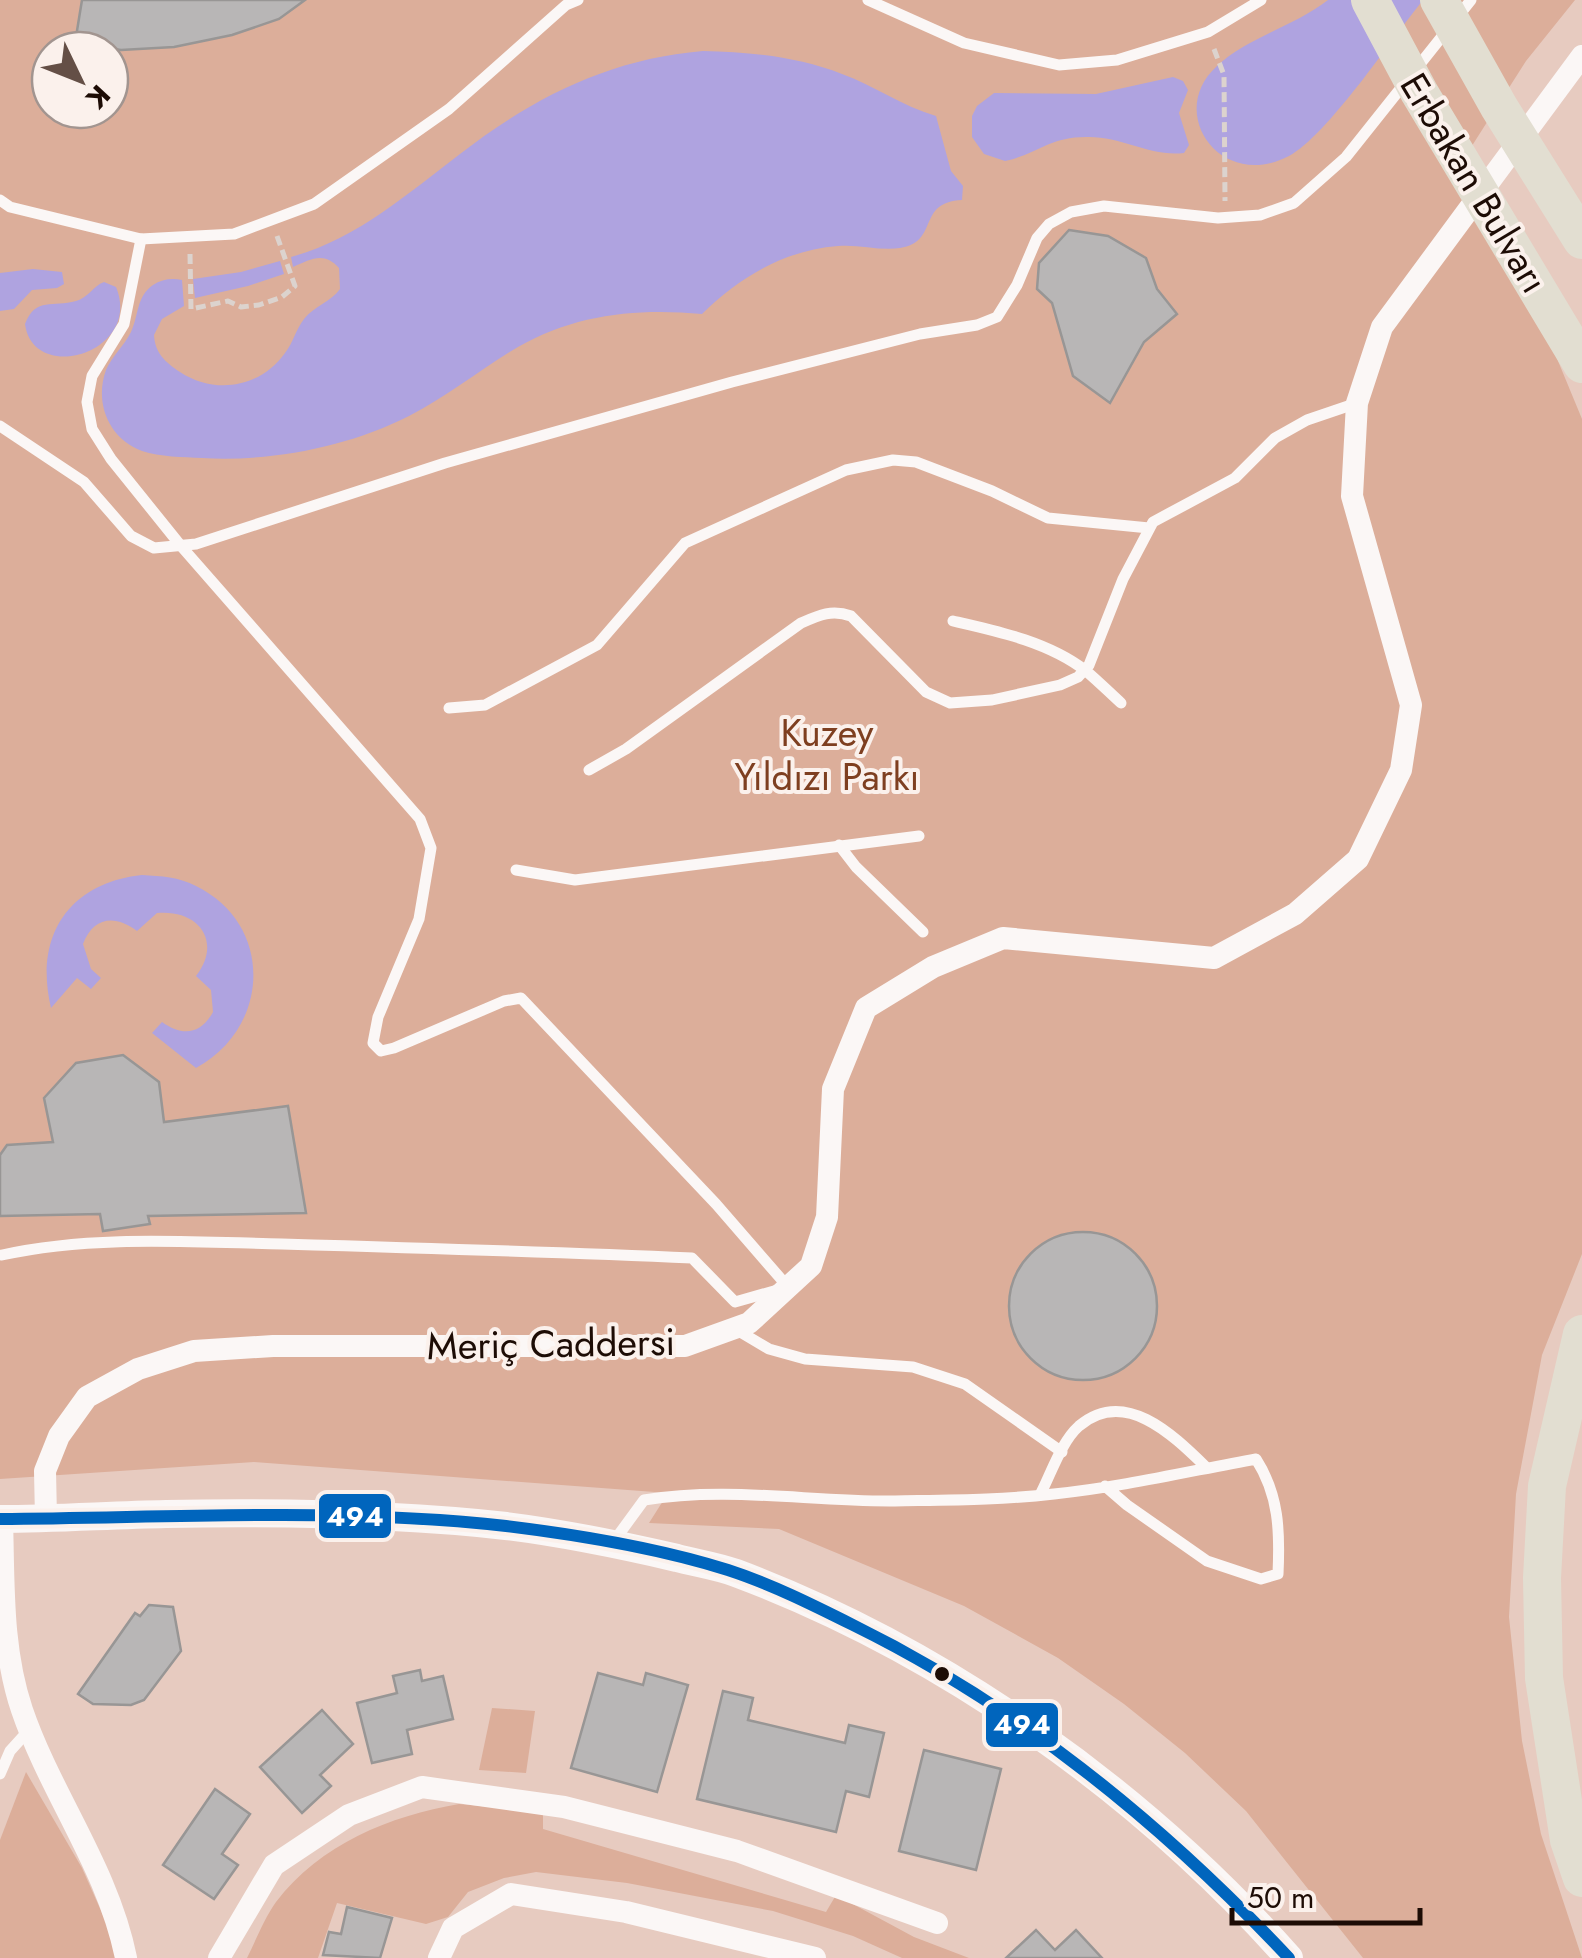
<svg xmlns="http://www.w3.org/2000/svg" width="1582" height="1958" viewBox="0 0 1582 1958" font-family="Jost,sans-serif">
  <style>
    .green { fill: #dcae9a; fill-rule: evenodd }
    .water { fill: #afa3e0 }
    .building { fill: #b8b6b6; stroke: #989695; stroke-width: 2.5 }
    .lines { fill: none; stroke-linecap: round; stroke-linejoin: round }
    .path { stroke: #dcd3ce; stroke-width: 5; stroke-dasharray: 10 5; stroke-linecap: butt }
    .service { stroke: #fbf7f6; stroke-width: 11 }
    .minor { stroke: #fbf7f6; stroke-width: 22 }
    .tertiary { stroke: #fbf7f6; stroke-width: 28 }
    .trunk { stroke: #e2ded1; stroke-width: 38 }
    .bus-1-casing { stroke: #fbf1ec; stroke-width: 20 }
    .bus-1 { stroke: #0065bd; stroke-width: 12 }
    .bus-dot { fill: #1d0c05; stroke: #fbf1ec; stroke-width: 4 }
    .labels { text-anchor: middle; stroke-width: 8; stroke-linejoin: round; paint-order: stroke }
    .street-label { font-size: 38px; fill: #1d0c05; stroke: #fbf1ec }
    .park-label { font-size: 38px; fill: #7e3f20; stroke: #fbf1ec }
    .line-badge { stroke: #fbf1ec; stroke-width: 4 }
    .badge-label { font-size: 28px; text-anchor: middle; font-weight: bold; fill: #fff }
  </style>
  <rect width="100%" height="100%" fill="#e7cbc0"/>
  <g class="green">
    <path d="M0 0H1575L1526 61 1454 174 1527 286 1582 419V1254L1542 1355 1516 1494 1509 1617 1522 1741 1541 1834 1582 1958H1363L1246 1811 1185 1753 1124 1704 1058 1658 964 1606 779 1529 649 1523 668 1493 254 1462 0 1479ZM50 50H110V110H50Z"/>
    <polygon points="492,1708 535,1711 526,1773 479,1770"/>
    <polygon points="26,1772 82,1868 122,1958 0,1958 0,1840"/>
    <path d="M459 1804 543 1812V1829L826 1912 836 1895 914 1937 969 1958H902L853 1936 773 1911 627 1883 536 1872 504 1878 468 1892 448 1917 426 1924 337 1903 318 1958H247C256 1940 264 1919 276 1902 320 1844 390 1816 459 1804Z"/>
  </g>
  <g class="water">
    <path d="M1328 0H1423C1393 37 1327 136 1289 156 1221 192 1165 113 1217 66 1248 37 1295 26 1328 0Z"/>
    <path d="M703 51C751 52 798 57 842 74 875 86 902 106 936 116L951 171 963 186 962 200C916 202 940 242 900 248 880 251 858 244 838 246 785 250 739 277 702 314 638 308 575 314 518 347 481 369 448 396 409 416 348 447 271 462 202 458 183 457 160 457 142 451 109 439 94 403 106 370 112 356 124 346 131 332 139 315 136 297 153 285 162 279 172 278 182 280L184 306 162 319 154 335C155 353 165 362 180 372 215 395 260 388 285 353 293 343 296 329 304 319 314 306 331 302 340 289L339 268C324 251 311 259 293 267L291 257C357 239 407 194 460 154 534 97 609 59 703 51Z"/>
    <path d="M1173 77 1183 81 1188 90 1179 113 1189 145 1184 153C1151 157 1123 137 1089 137 1050 136 1038 154 1005 161L984 154 972 137V116L977 106 994 93 1096 94Z"/>
    <polygon points="280,261 284,274 248,286 195,298 193,279 241,272"/>
    <polygon points="33,269 62,272 64,284 57,288 32,290 14,309 0,311 0,273"/>
    <path d="M104 282 116 287C143 353 33 385 25 324 36 296 53 308 76 301 88 298 93 286 104 282Z"/>
    <path d="M142 875C161 876 179 877 196 886 275 925 270 1028 196 1068L152 1033 162 1022C183 1037 201 1034 213 1012L211 990 196 976C223 941 198 909 157 913L137 931C115 914 93 917 83 944L91 969 101 978 91 989 77 978 51 1008C34 937 68 883 142 875Z"/>
  </g>
  <g class="building">
    <polygon points="82,0 305,0 279,19 232,35 174,47 121,50 75,43"/>
    <polygon points="1069,230 1108,236 1146,258 1157,289 1177,314 1144,342 1110,403 1073,376 1052,303 1037,289 1039,263"/>
    <polygon points="123,1055 159,1082 164,1122 288,1106 306,1213 148,1216 150,1224 103,1231 100,1214 0,1216 0,1155 7,1145 53,1142 44,1098 76,1063"/>
    <circle cx="1083" cy="1306" r="74"/>
    <polygon points="149,1605 173,1607 181,1651 144,1700 131,1705 93,1704 78,1694 135,1613 140,1616"/>
    <polygon points="420,1670 422,1681 443,1676 453,1719 407,1730 412,1754 372,1763 357,1703 397,1693 393,1676"/>
    <polygon points="598,1673 643,1685 646,1673 688,1685 657,1792 571,1768"/>
    <polygon points="723,1691 753,1698 748,1720 845,1743 849,1725 884,1733 869,1797 846,1791 836,1832 697,1799"/>
    <polygon points="322,1710 353,1744 320,1775 331,1786 302,1813 260,1767"/>
    <polygon points="924,1750 1001,1769 976,1870 899,1851"/>
    <polygon points="215,1789 250,1814 222,1854 238,1865 214,1899 163,1865"/>
    <polygon points="347,1907 392,1918 380,1958 323,1955 329,1932 341,1934"/>
    <polygon points="1036,1930 1055,1950 1076,1930 1102,1958 1006,1958"/>
  </g>
  <g class="lines">
    <g class="path">
      <polyline points="1214,49 1224,75 1225,201"/>
      <polyline points="190,254 191,309 228,301 241,307 259,305 282,297 295,286 277,236"/>
    </g>
    <g class="service">
      <polyline points="868,0 964,43 1059,65 1117,60 1208,32 1261,0"/>
      <polyline points="0,200 10,207 141,239 234,234 314,204 449,109 566,5 578,0"/>
      <polyline points="0,426 84,482 131,536 154,548 196,544 445,463 732,382 920,334 977,325 997,317 1017,285 1037,238 1049,224 1071,212 1104,206 1218,218 1260,215 1294,203 1346,157 1471,0"/>
      <path d="M953 621C997 631 1049 642 1086 671 1098 681 1110 693 1121 703"/>
      <polyline points="449,708 485,705 597,645 685,543 846,470 893,460 916,462 992,491 1048,518 1149,528"/>
      <path d="M589 770 626 749 801 623C819 615 832 609 851 616L926 692 950 703 992 700 1060 685 1078 677 1089 665 1123 579 1153 522 1235 478 1275 438 1307 420 1357 403"/>
      <polyline points="839,845 856,867 923,932"/>
      <polyline points="516,870 575,880 919,836"/>
      <path d="M2 1255C92 1235 190 1242 282 1244 419 1248 555 1252 692 1258L735 1302 788 1287 716 1204 521 998 504 1001 394 1048 381 1051 373 1043 378 1017 419 919 431 848 420 819 181 546 111 459 92 429 87 402 92 376 124 324 141 239"/>
      <polyline points="737,1330 769,1349 805,1359 913,1367 965,1384 1062,1452"/>
      <path d="M1040 1495C1051 1474 1061 1442 1079 1426 1125 1387 1173 1435 1207 1468"/>
      <path d="M614 1541 644 1500C727 1486 811 1502 895 1501 947 1500 1002 1500 1054 1494 1122 1487 1190 1471 1256 1459 1279 1495 1280 1531 1278 1574L1261 1579 1207 1561 1127 1505 1105 1486"/>
      <polyline points="0,1774 10,1751 29,1730"/>
    </g>
    <g class="minor">
      <polyline points="46,1518 45,1471 59,1436 87,1397 138,1369 194,1351 273,1346 685,1346 749,1323 811,1266 827,1217 833,1089 866,1008 933,967 1003,938 1214,958 1295,914 1358,859 1401,770 1411,705 1352,496 1357,403 1382,327 1582,56"/>
      <path d="M2 1519C4 1582 1 1648 22 1710 51 1795 108 1868 126 1958"/>
      <polyline points="219,1958 274,1865 349,1815 422,1787 564,1807 737,1851 937,1923"/>
      <polyline points="439,1958 453,1928 511,1894 626,1912 815,1958"/>
    </g>
    <path class="tertiary" d="M0 1519C55 1519 111 1515 166 1514 276 1512 397 1514 506 1526 563 1533 621 1545 677 1558 696 1563 717 1566 736 1573 944 1651 1142 1792 1289 1958"/>
    <g class="trunk">
      <polyline points="1370,0 1419,92 1582,364"/>
      <polyline points="1439,0 1499,107 1582,240"/>
      <polyline points="1582,1334 1547,1486 1542,1578 1544,1678 1569,1840 1582,1878"/>
    </g>
    <defs>
      <path id="bus-1" d="M0 1519C169 1518 337 1507 506 1526 580 1535 658 1548 728 1570 771 1584 813 1605 853 1625 1020 1707 1162 1823 1289 1958"/>
    </defs>
    <use href="#bus-1" class="bus-1-casing"/>
    <use href="#bus-1" class="bus-1"/>
  </g>
  <circle class="bus-dot" cx="942" cy="1674" r="9"/>
  <g class="labels">
    <g class="street-label">
      <text transform="translate(1474 183) rotate(59)" y="13">Erbakan Bulvarı</text>
      <text transform="translate(551 1344) rotate(-1)" y="13">Meriç Caddersi</text>
    </g>
    <g class="park-label">
      <text x="827" y="746">Kuzey<tspan x="827" dy="44">Yıldızı Parkı</tspan></text>
    </g>
  </g>
  <g class="line-badge">
    <rect x="317" y="1492" width="76" height="48" rx="10" fill="#0065bd"/>
    <rect x="984" y="1701" width="76" height="48" rx="10" fill="#0065bd"/>
  </g>
  <g class="badge-label">
    <text x="355" y="1526">494</text>
    <text x="1022" y="1734">494</text>
  </g>
  <g transform="translate(80 80) rotate(133)"><circle r="48" fill="#fbf1ec" stroke="#a29590" stroke-width="2.5"/>
  <path d="M0-8L18 38L0 25L-18 38Z" fill="#644f46"/>
  <text y="-15" font-size="28" font-weight="bold" text-anchor="middle" fill="#1d0c05">K</text>
  </g>
  <path d="M1232 1908v15h188v-15" fill="none" stroke="#1d0c05" stroke-width="5"/>
  <text x="1247" y="1908" font-size="30" fill="#1d0c05" stroke="#fbf1ec" stroke-width="8" paint-order="stroke">50 m</text>
</svg>
